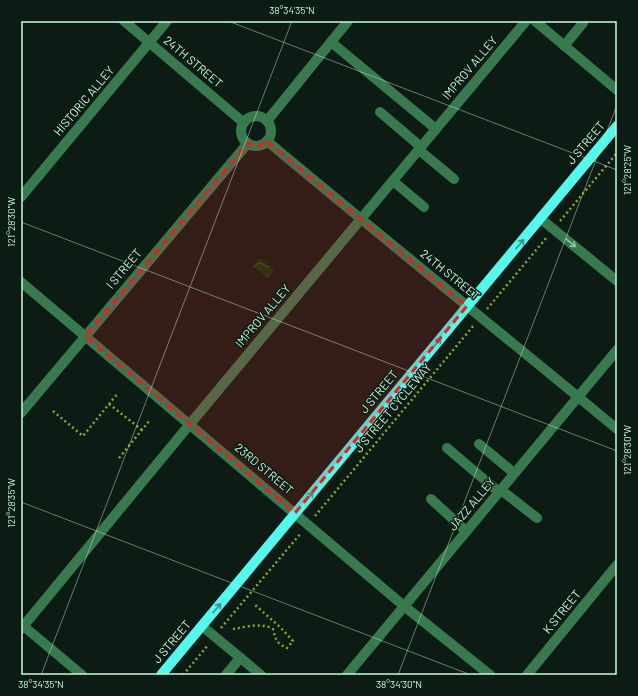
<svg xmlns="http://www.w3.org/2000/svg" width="638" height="696" viewBox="0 0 638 696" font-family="Barlow,sans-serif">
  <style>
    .water { fill: url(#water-waves) }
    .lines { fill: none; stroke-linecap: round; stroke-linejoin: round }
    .path { stroke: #8ba831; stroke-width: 2.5; stroke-dasharray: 2 3; stroke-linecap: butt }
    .minor { stroke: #38794e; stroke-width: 10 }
    .major { stroke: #54f8ed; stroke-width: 10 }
    .oneway { stroke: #8ec8a4 }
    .oneway2 { stroke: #34958b }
    .marked { fill: #d62828; fill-opacity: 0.2; stroke: #d62828; stroke-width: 3; stroke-dasharray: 8 5; stroke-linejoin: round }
    .ticks { fill: none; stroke: #c8fdde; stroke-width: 1; stroke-opacity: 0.45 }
    .labels { text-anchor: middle; stroke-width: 3; stroke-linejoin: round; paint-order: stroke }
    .street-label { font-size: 12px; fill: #c8fdde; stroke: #0c1b13 }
    .neatline { fill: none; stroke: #c8fdde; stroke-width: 1.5 }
    .ticks-label { font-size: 10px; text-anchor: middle; fill: #c8fdde }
  </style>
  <defs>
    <pattern id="water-waves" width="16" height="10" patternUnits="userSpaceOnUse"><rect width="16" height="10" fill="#0d360a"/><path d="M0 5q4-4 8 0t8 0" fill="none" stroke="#2f542d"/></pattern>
  </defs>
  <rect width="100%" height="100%" fill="#0c1b13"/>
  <polygon class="water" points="260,258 274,270 268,278 253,266"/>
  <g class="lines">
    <g class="path">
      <polyline points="560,221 617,153"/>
      <polyline points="487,309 547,237"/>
      <polyline points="109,404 142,430"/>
      <polyline points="53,411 83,436 118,393"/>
      <polyline points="119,458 150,420"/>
      <polyline points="315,516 474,325"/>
      <polyline points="221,628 301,533"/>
      <path d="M233 629C246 627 261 622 273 629 276 640 276 643 287 648L293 641 280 627 254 604"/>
      <polyline points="183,675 208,645"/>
    </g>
    <g class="minor">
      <polyline points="124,21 244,123"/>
      <polyline points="535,21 617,90"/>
      <polyline points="331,42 436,129"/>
      <polyline points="564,46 583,23"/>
      <polyline points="380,112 421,147"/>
      <circle cx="256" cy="131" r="15"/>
      <polyline points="267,121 348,21"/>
      <path d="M267 141C383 238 501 333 617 429"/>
      <polyline points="419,150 454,179"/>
      <polyline points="393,181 424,207"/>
      <polyline points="21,197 167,21"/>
      <polyline points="541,219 617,281"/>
      <polyline points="21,282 404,606 490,675"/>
      <polyline points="21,413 248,143"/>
      <polyline points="479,444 514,473"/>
      <polyline points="447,448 499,492"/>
      <polyline points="501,490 537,518"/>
      <polyline points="431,499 466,531"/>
      <polyline points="21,624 82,675"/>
      <polyline points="202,626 261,675"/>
      <polyline points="21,629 190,424 526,21"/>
      <polyline points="226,675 240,658"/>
      <polyline points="347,675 617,350"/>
      <polyline points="527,675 617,565"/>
    </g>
    <polyline class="major" points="161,675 617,126"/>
  </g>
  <defs><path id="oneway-shaft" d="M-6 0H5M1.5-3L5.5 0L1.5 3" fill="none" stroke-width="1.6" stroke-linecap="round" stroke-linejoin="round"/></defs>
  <use class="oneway" href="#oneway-shaft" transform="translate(571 243) rotate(40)"/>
  <g class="oneway2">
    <use href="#oneway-shaft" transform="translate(520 244) rotate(-50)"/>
    <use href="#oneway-shaft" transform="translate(437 343) rotate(-50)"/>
    <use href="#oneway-shaft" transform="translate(309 497) rotate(-50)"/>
    <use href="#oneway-shaft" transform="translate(217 608) rotate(-50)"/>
  </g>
  <path class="marked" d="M267 141 467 306 295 513 85 336 248 143 259 146Z"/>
  <path class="ticks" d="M228 21 617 170M21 222 617 451M21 502 471 675M41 675 292 21M398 675 617 105"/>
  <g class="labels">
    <g class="street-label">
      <text transform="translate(193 62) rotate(40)" y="4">24TH STREET</text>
      <text transform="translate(470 68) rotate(-50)" y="4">IMPROV ALLEY</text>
      <text transform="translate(84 101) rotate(-50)" y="4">HISTORIC ALLEY</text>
      <text transform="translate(586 143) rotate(-50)" y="4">J STREET</text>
      <text transform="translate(124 269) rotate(-50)" y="4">I STREET</text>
      <text transform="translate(450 275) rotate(39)" y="4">24TH STREET</text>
      <text transform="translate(263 316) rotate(-50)" y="4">IMPROV ALLEY</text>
      <text transform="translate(379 392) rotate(-50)" y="4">J STREET</text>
      <text transform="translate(393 408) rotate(-50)" y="4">J STREET CYCLEWAY</text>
      <text transform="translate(264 469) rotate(40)" y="4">23RD STREET</text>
      <text transform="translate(472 504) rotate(-50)" y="4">JAZZ ALLEY</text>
      <text transform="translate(562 612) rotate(-51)" y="4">K STREET</text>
      <text transform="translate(172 642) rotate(-50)" y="4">J STREET</text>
    </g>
  </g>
  <rect width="638" height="696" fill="none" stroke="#0c1b13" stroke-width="44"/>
  <rect x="22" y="22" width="594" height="652" class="neatline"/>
  <g class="ticks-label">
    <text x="292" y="14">38°34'35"N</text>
    <text transform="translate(627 170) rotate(-90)" y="4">121°28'25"W</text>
    <text transform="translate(11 222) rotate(-90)" y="4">121°28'30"W</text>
    <text transform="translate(627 450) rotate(-90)" y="4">121°28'30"W</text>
    <text transform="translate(11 503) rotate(-90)" y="4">121°28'35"W</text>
    <text x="41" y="688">38°34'35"N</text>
    <text x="399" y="688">38°34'30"N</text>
  </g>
</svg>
